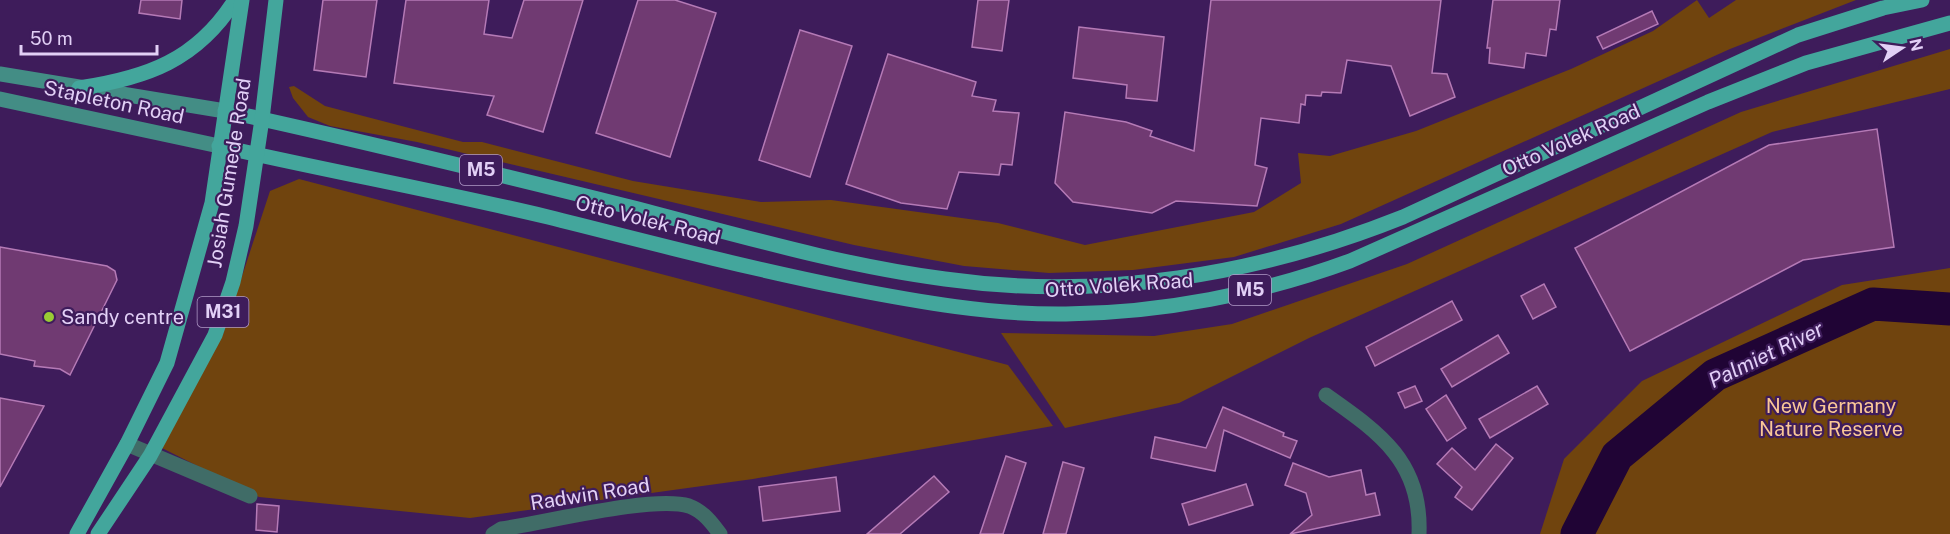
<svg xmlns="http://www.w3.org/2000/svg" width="1950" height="534" viewBox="0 0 1950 534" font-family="'Public Sans',sans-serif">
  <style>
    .green { fill: #70440e }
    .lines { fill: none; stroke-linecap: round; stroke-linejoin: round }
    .river { stroke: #200435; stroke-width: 33 }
    .building { fill: #703a72; stroke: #b57ab6; stroke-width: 1.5 }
    .street { stroke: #406c67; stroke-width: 15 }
    .secondary { stroke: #438d85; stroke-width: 15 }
    .primary { stroke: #43a69c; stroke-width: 15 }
    .poi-dot { fill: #9acb34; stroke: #3e1c5b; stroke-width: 2 }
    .labels { text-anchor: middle; stroke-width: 4.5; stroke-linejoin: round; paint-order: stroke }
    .shield { fill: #3e1c5b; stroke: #b19ac8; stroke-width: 1.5 }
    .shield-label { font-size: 18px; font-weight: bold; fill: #e2d0f6 }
    .street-label { font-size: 20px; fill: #e2d0f6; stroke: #3e1c5b }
    .poi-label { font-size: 20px; fill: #e2d0f6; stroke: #3e1c5b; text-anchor: start }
    .park-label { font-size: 20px; fill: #f9c796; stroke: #3e1c5b }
    .water-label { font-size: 21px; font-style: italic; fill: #e3d0f8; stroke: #3e1c5b }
  </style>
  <rect width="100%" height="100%" fill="#3e1c5b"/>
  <g class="green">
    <polygon points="1697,0 1709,18 1736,0 1856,0 1730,49 1341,224 1234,257 1133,270 1049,273 964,266 854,245 417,142 330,126 308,117 293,98 289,87 294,86 325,106 463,142 482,142 633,181 761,202 831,200 998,223 1085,245 1254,212 1301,183 1298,153 1330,156 1416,131 1571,69 1653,31"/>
    <polygon points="1950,49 1950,89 1772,132 1309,338 1179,403 1065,428 1001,333 1154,336 1232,324 1407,264 1741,112"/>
    <polygon points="299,179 1008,365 1053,426 753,479 470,518 259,497 160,447 223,334 270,191"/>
    <polygon points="1950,268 1950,534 1540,534 1564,459 1642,381 1842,285"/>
  </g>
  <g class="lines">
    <polyline class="river" points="1577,534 1617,456 1715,375 1873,304 1950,309"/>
  </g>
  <g class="building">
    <polygon points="141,0 182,0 180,19 139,13"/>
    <polygon points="323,0 377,0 366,77 314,70"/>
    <polygon points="406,0 489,0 484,34 512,38 524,0 583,0 543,132 487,115 494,96 394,83"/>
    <polygon points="638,0 675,0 716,13 670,157 596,133"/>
    <polygon points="978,0 1009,0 1002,51 972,47"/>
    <polygon points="1211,0 1441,0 1432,73 1447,74 1455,97 1410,116 1391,66 1347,60 1341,93 1322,92 1321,96 1306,95 1305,105 1301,104 1299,123 1261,118 1255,165 1267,168 1257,206 1176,201 1152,213 1073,202 1055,183 1065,112 1126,122 1152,131 1150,136 1194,151"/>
    <polygon points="1493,0 1560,0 1556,30 1550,29 1546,56 1526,53 1524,68 1489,63 1490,48 1487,48"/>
    <polygon points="1652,11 1658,24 1603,49 1597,37"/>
    <polygon points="1079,27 1164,37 1157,101 1126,98 1127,85 1073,78"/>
    <polygon points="800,30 852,46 810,177 759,160"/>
    <polygon points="888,54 976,82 972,96 996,100 993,111 1019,113 1012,165 1001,164 999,175 959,172 947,209 901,203 846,184"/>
    <polygon points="1877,129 1894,247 1803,260 1630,351 1575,248 1769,145"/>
    <polygon points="0,247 107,266 115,271 117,280 70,375 60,369 34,366 35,361 0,354"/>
    <polygon points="1544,284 1556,307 1533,319 1521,296"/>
    <polygon points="1452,301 1462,320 1375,366 1366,347"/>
    <polygon points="1498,335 1509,353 1452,387 1441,369"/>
    <polygon points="1415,386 1422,401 1405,408 1398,393"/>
    <polygon points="1537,386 1548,404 1490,438 1479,419"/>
    <polygon points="1446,395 1466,428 1447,441 1426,409"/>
    <polygon points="0,398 44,406 0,487"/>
    <polygon points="1223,407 1284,433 1283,436 1297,441 1290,458 1224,430 1215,471 1151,458 1155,437 1206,448"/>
    <polygon points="1496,444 1513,458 1472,510 1455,497 1462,487 1437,464 1452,448 1475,470"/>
    <polygon points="1006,456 1026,463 1003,534 980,534"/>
    <polygon points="1063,462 1084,468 1066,534 1043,534"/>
    <polygon points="1293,463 1329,477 1361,470 1366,495 1375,493 1380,515 1290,534 1312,515 1306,493 1285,485"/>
    <polygon points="934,476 949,492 900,534 867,534"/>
    <polygon points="836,477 840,511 763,521 759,487"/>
    <polygon points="1246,484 1253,505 1189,525 1182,504"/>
    <polygon points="257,504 279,506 277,532 256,530"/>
  </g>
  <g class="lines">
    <g class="street">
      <path d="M1326 395C1380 433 1422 462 1419 534"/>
      <polyline points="127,444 250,496"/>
      <path d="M493 534 501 529C544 523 653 495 689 506 703 511 712 523 720 534"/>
    </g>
    <g class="secondary">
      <polyline points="0,74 225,111"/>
      <polyline points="0,99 219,146"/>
    </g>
    <g class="primary">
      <path d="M79 88C147 78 197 60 235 0"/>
      <path d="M225 111C359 140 493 173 626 206 732 233 837 265 945 279 1101 301 1258 275 1403 217L1798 35 1883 8 1922 0"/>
      <path d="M219 146C328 171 439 191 548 217 647 242 747 268 847 288 919 302 992 315 1066 314 1161 313 1260 294 1350 261L1708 102 1806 63 1950 23"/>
      <polyline points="77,534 127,444 167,363 212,203 242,0"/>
      <polyline points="98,534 150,456 215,335 233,282 246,226 262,119 276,0"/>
    </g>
  </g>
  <circle class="poi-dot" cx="49" cy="317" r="6"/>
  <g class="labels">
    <g class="shield">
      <rect x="460" y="155" width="42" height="30" rx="4.5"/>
      <rect x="1229" y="275" width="42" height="30" rx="4.5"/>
      <rect x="197.5" y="297" width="51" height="30" rx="4.5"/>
    </g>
    <g class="shield-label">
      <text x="481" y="176">M5</text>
      <text x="1250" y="296">M5</text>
      <text x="223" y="318">M31</text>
    </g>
    <g class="street-label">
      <text transform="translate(114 102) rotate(12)" y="7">Stapleton Road</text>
      <text transform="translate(1571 140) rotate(-24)" y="7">Otto Volek Road</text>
      <text transform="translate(229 173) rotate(-81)" y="7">Josiah Gumede Road</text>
      <text transform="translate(648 220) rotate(14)" y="7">Otto Volek Road</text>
      <text transform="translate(1119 285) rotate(-4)" y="7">Otto Volek Road</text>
      <text transform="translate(590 494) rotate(-9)" y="7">Radwin Road</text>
    </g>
    <g class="poi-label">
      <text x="61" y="324">Sandy centre</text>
    </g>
    <g class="park-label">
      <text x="1831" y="413">New Germany<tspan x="1831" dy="23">Nature Reserve</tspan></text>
    </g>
    <g class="water-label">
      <text transform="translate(1766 355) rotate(-26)" y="7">Palmiet River</text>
    </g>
  </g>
  <g transform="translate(1902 48) rotate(77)" stroke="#3e1c5b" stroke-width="4.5" paint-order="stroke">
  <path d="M0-4.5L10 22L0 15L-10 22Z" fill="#e2d0f6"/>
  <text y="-9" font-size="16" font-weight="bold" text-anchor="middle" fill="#e2d0f6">N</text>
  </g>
  <path d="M21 45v9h136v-9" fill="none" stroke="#e2d0f6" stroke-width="3"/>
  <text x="30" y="45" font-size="18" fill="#e2d0f6" stroke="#3e1c5b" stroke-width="4.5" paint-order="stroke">50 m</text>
</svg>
